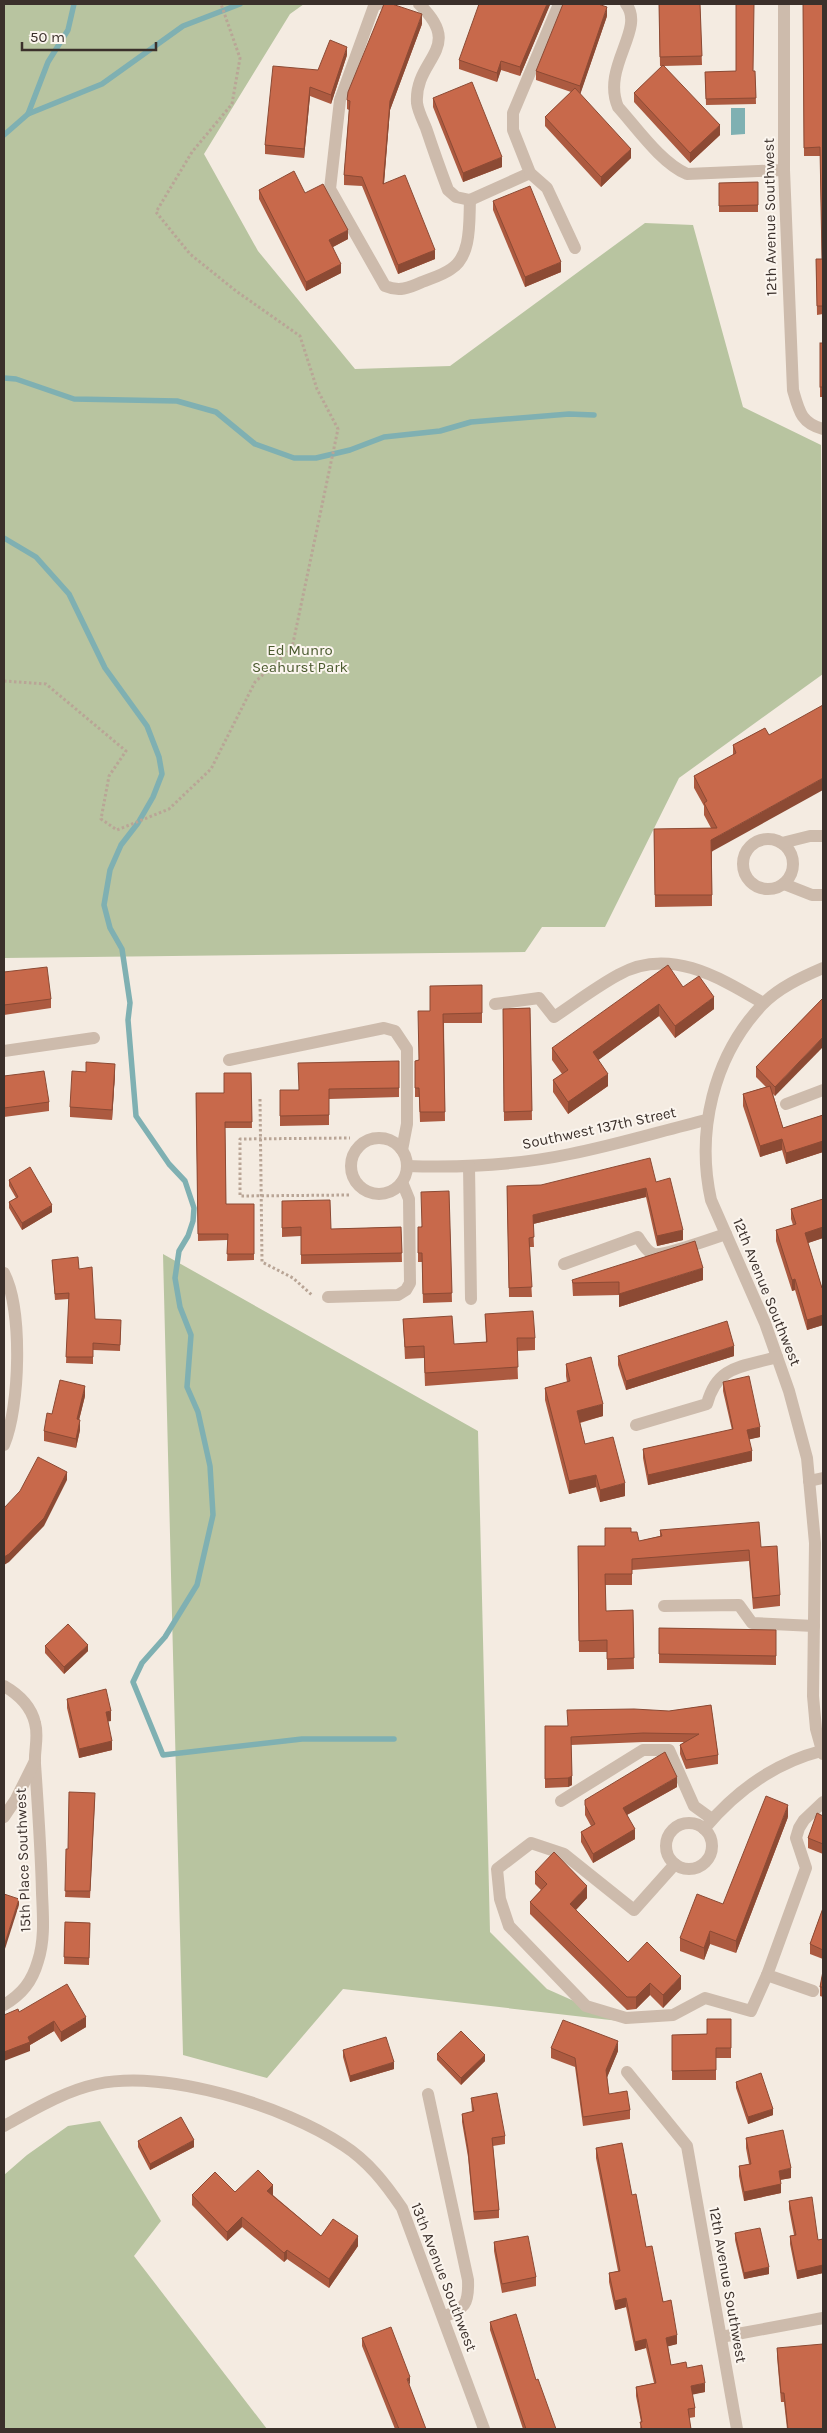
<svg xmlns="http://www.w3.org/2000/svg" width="827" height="2433" viewBox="0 0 827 2433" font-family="Karla,sans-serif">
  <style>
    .green { fill: #b8c4a0 }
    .water { fill: #7fb0b2 }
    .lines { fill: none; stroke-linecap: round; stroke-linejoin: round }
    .stream { stroke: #7fb0b2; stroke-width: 5.5 }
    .path { stroke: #b9a596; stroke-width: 3; stroke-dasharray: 2.5 2.5; stroke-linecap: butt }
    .minor { stroke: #cdbbac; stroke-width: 12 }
    .wall { fill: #ac5a40 }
    .shaded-wall { fill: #8c4a34 }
    .building { fill: #c8694b; stroke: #8c4a34 }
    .labels { text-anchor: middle; stroke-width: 4; stroke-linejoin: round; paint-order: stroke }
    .street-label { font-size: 15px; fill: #3b302b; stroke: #fbf5ee }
    .park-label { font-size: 15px; fill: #4a5a2e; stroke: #fbf5ee }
  </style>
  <rect width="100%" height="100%" fill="#f4ebe1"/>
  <g class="green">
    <polygon points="4,4 304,4 290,14 204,154 258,251 355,369 450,366 645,223 693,225 743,407 821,445 823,674 679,778 605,927 542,927 525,952 4,958"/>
    <polygon points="163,1254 478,1431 490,1932 547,1989 619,2021 343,1989 267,2078 183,2055"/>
    <polygon points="100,2121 161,2221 134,2256 267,2429 4,2429 4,2175 27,2155 68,2126"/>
  </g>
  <polygon class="water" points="731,108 745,108 745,134 731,135"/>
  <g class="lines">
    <g class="stream">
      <polyline points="28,114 102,84 183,26 240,4"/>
      <polyline points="4,135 28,114 48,62 68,30 74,4"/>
      <polyline points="4,378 16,379 74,399 177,401 216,412 255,444 294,458 316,458 350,450 384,437 440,431 471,422 569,414 594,415"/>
      <polyline points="4,538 36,557 69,594 105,668 147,726 159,757 162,774 153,797 138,823 121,845 110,870 104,905 110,928 122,949 130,1003 128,1020 136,1116 169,1164 185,1181 194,1208 193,1221 188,1236 179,1251 175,1278 180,1307 191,1335 187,1387 198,1412 210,1466 213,1515 197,1585 165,1637 142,1663 133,1682 163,1755 302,1739 394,1739"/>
    </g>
    <g class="path">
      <polyline points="4,681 46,684 126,751 109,776 101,819 117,830 169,809 211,769 255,682 292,648 338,429 317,389 300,336 236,291 190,254 156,212 192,152 232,104 240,58 221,4"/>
      <polyline points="260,1099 262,1262 293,1278 313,1296"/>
      <polyline points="349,1195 240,1196 240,1139 350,1138"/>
    </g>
    <g class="minor">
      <path d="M378 4 374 6 340 100 330 189 385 286C399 292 409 288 422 282 432 278 443 275 451 269 472 256 469 221 470 200"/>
      <path d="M419 4C466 49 414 58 417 103 418 111 423 121 426 128 433 149 440 169 448 190L456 197 470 200 530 173 513 130V113L559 4"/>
      <path d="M626 4C646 29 601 67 618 107 637 128 661 163 687 174L784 170"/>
      <path d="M784 4V170L793 390C799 411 801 423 823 429"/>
      <polyline points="530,173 547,188 575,248"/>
      <circle cx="768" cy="864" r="25"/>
      <polyline points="782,843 810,836 823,836"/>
      <polyline points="784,884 812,895 823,895"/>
      <path d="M823 968C802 977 778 988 762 1005 713 1057 696 1132 711 1200L765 1323 789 1391 807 1458 815 1543 813 1696 816 1729 823 1754"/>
      <path d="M495 1004 539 998 554 1017C575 1003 596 987 618 975 668 946 719 977 763 1003"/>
      <polyline points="4,1051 94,1038"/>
      <polyline points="229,1060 384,1028 395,1031 407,1049 407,1124 402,1150"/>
      <polyline points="786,1104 823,1090"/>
      <circle cx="379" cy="1166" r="28"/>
      <path d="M407 1166C462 1168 517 1165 570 1154 616 1145 661 1131 706 1120"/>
      <polyline points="469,1166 471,1299"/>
      <path d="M564 1264 638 1237C642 1243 647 1252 654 1254 665 1256 713 1238 726 1234"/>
      <path d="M4 1273C23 1310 20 1407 4 1445"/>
      <polyline points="328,1297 398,1295 406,1290 410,1283 409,1199 402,1182"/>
      <path d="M636 1425 707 1404C717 1365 743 1367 777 1357"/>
      <polyline points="809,1481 823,1478"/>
      <polyline points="664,1606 739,1605 752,1623 814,1626"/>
      <path d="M4 1686C18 1694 31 1706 35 1723 39 1737 34 1750 35 1764 38 1807 41 1850 42 1893 43 1916 45 1940 38 1961 32 1982 22 1994 4 2005"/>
      <polyline points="561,1801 643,1750 669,1750 694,1806 712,1819"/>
      <polyline points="4,1817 16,1799 35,1761"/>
      <circle cx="689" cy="1846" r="23"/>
      <path d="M704 1829C735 1792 775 1763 821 1751"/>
      <polyline points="675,1864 634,1910 564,1854 531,1843 497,1869 500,1899 509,1926 586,2006 626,2018 673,2015 705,1998 751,2011 767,1975"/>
      <polyline points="813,1991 767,1975 806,1868 796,1838 799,1828 804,1820 823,1802"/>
      <polyline points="627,2072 687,2146 737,2429"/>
      <path d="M428 2094 468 2280C469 2305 465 2308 443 2317"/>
      <path d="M4 2126C33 2110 64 2091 97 2084 166 2069 285 2106 343 2145 368 2161 385 2183 402 2208L484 2429"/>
      <polyline points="721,2337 823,2318"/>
    </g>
  </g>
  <g class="wall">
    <polygon points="550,4 520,76 501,70 497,82 459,69 459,60"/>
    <polygon points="659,4 700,4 702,65 664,66 720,135 690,163 634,102 634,93 663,66 660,66"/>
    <polygon points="803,4 823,4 823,314 817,315 816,259 822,259 820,156 804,156"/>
    <polygon points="607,16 580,94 631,158 601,187 545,126 545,117 571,92 536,80 536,71"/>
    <polygon points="422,24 390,110 384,184 435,259 398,274 362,186 344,185 344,175 349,110 347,109 347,100"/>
    <polygon points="347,55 331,104 310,96 304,158 265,154 265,145 318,70"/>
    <polygon points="755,71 756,104 706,105 705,72"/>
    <polygon points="433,98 502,167 463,182 433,107"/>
    <polygon points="758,182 758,212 719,212 719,183"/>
    <polygon points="259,190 305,193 348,239 333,247 341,273 306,291 259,199"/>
    <polygon points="493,201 561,272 525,287 493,210"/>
    <rect x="820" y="343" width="3" height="54"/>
    <polygon points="765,728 712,852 712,906 655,907 654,829 711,828 704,815 704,806 694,788 694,776 733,755 733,745"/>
    <polygon points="4,972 51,999 51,1008 4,1015"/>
    <polygon points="482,985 482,1023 444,1023 445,1121 420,1122 419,1097 415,1097 415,1061 419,1060 430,1011"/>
    <polygon points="683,987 714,1009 675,1038 659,1016 598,1060 608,1086 568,1114 553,1092 553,1080 562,1074 552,1060 552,1048"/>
    <polygon points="823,998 775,1096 773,1094 783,1128 823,1115 823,1152 786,1164 782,1150 760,1157 743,1106 743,1094 766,1087 756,1077 756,1067"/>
    <polygon points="530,1008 532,1120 504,1121 503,1009"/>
    <polygon points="399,1061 399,1097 329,1099 329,1125 280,1126 280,1090 298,1090"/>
    <polygon points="251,1073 252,1128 225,1128 226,1204 254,1204 254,1260 227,1261 228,1240 198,1241 196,1093 224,1093"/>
    <polygon points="115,1074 112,1120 70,1117 70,1107"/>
    <polygon points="4,1076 49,1102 49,1111 4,1117"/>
    <polygon points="9,1180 52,1212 22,1230 9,1208 9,1202 16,1198 9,1186"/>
    <polygon points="656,1182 683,1240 657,1246 646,1197 533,1224 534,1247 529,1247 532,1297 509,1297 507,1186"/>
    <polygon points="449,1191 452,1302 423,1303 422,1262 418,1262 418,1227 421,1227"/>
    <polygon points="823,1199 823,1238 808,1243 822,1288 823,1287 823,1325 807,1330 795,1290 792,1291 776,1241 776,1230 793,1225 791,1219 791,1209"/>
    <polygon points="282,1201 331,1229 401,1227 402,1262 301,1264 301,1236 282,1237"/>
    <polygon points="52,1260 79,1269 95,1319 121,1327 120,1351 93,1350 93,1364 66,1363 69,1299 55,1300"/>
    <polygon points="572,1280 703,1280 619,1307 619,1295 573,1296"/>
    <polygon points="485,1314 535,1338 535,1350 517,1351 518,1379 425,1386 424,1358 405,1359 403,1319 454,1344 486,1342"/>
    <polygon points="618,1356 734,1356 626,1390 618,1365"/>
    <polygon points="566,1364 603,1416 580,1423 585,1444 625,1496 600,1502 596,1487 569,1494 545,1400 545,1388 567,1382 566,1376"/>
    <polygon points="723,1382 760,1437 749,1439 752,1461 648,1485 643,1458 643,1449 732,1430 723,1391"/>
    <polygon points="85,1396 79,1420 80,1430 76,1448 44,1441 44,1431 52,1414"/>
    <polygon points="660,1530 761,1547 780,1595 780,1606 753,1609 749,1561 632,1570 632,1585 605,1585 606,1611 633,1610 634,1669 607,1670 607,1652 579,1652 578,1546 605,1546 631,1532 639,1541 660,1536"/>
    <polygon points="659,1628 776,1630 776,1665 659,1663"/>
    <polygon points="45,1646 88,1651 64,1674 45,1653"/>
    <polygon points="67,1699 111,1721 108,1721 112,1750 79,1758 67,1708"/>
    <polygon points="711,1705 718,1755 718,1764 686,1769 680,1754 680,1745 684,1742 643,1742 571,1745 572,1785 568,1787 545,1788 545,1726 568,1726"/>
    <polygon points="677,1787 627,1815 635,1839 593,1863 581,1842 581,1832 591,1826 585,1815 585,1800"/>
    <polygon points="95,1799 90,1898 65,1897 68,1849"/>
    <polygon points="823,1816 823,1854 808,1848 808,1838"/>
    <polygon points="788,1817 736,1953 710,1944 704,1960 680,1951 680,1938 723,1904"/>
    <polygon points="535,1872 587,1898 576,1910 628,1962 681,1989 663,2008 650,1995 636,2009 627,2010 530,1914 530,1902 541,1890 535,1884"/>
    <polygon points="823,1908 823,1959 810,1954 810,1944"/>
    <polygon points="65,1922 90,1923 89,1965 64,1964"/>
    <polygon points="823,1971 823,1997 820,1996 820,1987"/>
    <polygon points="19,2012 86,2027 61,2042 54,2031 30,2045 30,2051"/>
    <polygon points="731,2019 731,2058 716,2058 716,2080 672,2080 672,2035 707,2034"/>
    <polygon points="551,2048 618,2051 607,2077 609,2094 630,2110 630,2119 583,2126 575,2067 551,2058"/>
    <polygon points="343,2050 394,2069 350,2082 343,2057"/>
    <polygon points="437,2054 485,2061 461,2085 437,2060"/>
    <polygon points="736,2082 773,2115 748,2124 736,2088"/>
    <polygon points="471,2098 505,2136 505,2144 493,2146 499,2210 499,2218 474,2220 468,2157 462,2122 462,2114 472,2112"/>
    <polygon points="746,2138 791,2178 780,2180 781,2193 744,2201 739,2176 739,2166 749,2164 746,2148"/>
    <polygon points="138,2141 194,2147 150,2170 138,2147"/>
    <polygon points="596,2148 632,2195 646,2247 677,2344 668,2346 671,2365 687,2368 705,2392 692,2394 695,2408 695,2417 689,2418 691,2429 640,2429 641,2422 636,2396 636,2387 654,2383 646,2348 635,2351 626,2307 615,2310 609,2282 609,2273 618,2271 596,2158"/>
    <polygon points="235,2192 273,2195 321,2236 358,2246 329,2288 287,2259 284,2262 242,2227 227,2241 192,2205 192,2195"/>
    <polygon points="789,2201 818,2240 823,2239 823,2273 797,2279 790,2244 790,2236 794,2235 789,2209"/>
    <polygon points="735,2233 769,2274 744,2279 735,2240"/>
    <polygon points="494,2242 536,2277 536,2286 502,2293 494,2251"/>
    <polygon points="490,2322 536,2380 556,2429 523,2429 490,2330"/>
    <polygon points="362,2338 409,2386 426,2429 395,2429 362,2346"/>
    <polygon points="777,2348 823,2429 787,2429 784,2402 781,2402 777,2357"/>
  </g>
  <g class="shaded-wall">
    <polygon points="547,4 550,4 550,5 520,76 520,67"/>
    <polygon points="607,7 607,16 580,95 580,86"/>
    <polygon points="422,14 422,24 390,110 383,194 383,184 390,101"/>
    <polygon points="347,47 347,55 331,104 331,95"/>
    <polygon points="501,61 501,70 497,82 497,73"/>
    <polygon points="310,87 310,96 304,158 304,149"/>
    <polygon points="720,125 720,135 690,163 690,153"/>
    <polygon points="631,149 631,158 601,187 601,177"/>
    <polygon points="502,157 502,167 463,182 463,173"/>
    <polygon points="348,230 348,239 329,249 329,240"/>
    <polygon points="435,250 435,259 398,274 398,265"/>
    <polygon points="561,262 561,272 525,287 525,277"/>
    <polygon points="341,264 341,273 306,291 306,282"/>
    <polygon points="823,778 823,790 711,852 711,840"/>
    <polygon points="714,997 714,1009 675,1038 675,1026"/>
    <polygon points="659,1004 659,1016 593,1064 593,1052"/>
    <polygon points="823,1037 823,1047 775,1096 775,1087"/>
    <polygon points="115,1064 115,1074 112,1120 112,1110"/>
    <polygon points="608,1074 608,1086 568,1114 568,1102"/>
    <polygon points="782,1139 782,1150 760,1157 760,1146"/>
    <polygon points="823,1141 823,1152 786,1164 786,1153"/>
    <polygon points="646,1188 646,1197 533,1224 533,1215"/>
    <polygon points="52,1205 52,1212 22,1230 22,1223"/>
    <polygon points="823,1227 823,1238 805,1244 805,1233"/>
    <polygon points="683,1230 683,1240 657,1246 657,1236"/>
    <polygon points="703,1268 703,1280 619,1307 619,1294"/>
    <polygon points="795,1279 795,1290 792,1291 792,1280"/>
    <polygon points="823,1315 823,1325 807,1330 807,1320"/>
    <polygon points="734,1346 734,1356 626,1390 626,1381"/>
    <polygon points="85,1386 85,1396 77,1428 77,1419"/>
    <polygon points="603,1404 603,1416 577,1423 577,1411"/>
    <polygon points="80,1420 80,1430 76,1448 76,1439"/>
    <polygon points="760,1427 760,1437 747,1440 747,1430"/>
    <polygon points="752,1451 752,1461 648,1485 648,1475"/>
    <polygon points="67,1472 67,1480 44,1526 9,1562 4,1565 4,1557"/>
    <polygon points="596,1475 596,1487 569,1494 569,1481"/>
    <polygon points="625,1483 625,1496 600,1502 600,1490"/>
    <polygon points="88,1645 88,1651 64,1674 64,1667"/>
    <polygon points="111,1711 111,1721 106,1722 106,1712"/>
    <polygon points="112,1741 112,1750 79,1758 79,1749"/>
    <polygon points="572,1776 572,1785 568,1787 568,1778"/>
    <polygon points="677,1777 677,1787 623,1817 623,1808"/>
    <polygon points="788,1805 788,1817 736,1953 736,1941"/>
    <polygon points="635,1829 635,1839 593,1863 593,1854"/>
    <polygon points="587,1886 587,1898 570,1916 570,1904"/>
    <polygon points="19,1899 19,1905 4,1952 4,1946"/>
    <polygon points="710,1931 710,1944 704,1960 704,1948"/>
    <polygon points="681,1976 681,1989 663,2008 663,1995"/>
    <polygon points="650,1983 650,1995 636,2009 636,1997"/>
    <polygon points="86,2017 86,2027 61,2042 61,2032"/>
    <polygon points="54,2021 54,2031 30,2045 30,2051 4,2061 4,2052 28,2037"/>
    <polygon points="618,2041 618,2051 606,2080 606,2070"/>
    <polygon points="485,2055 485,2061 461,2085 461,2078"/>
    <polygon points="394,2062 394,2069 350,2082 350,2076"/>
    <polygon points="773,2109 773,2115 748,2124 748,2117"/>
    <polygon points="194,2140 194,2147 150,2170 150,2164"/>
    <polygon points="791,2168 791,2178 779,2180 779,2171"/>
    <polygon points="781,2184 781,2193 744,2201 744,2192"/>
    <polygon points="273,2185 273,2195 267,2201 267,2191"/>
    <polygon points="242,2217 242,2227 227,2241 227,2232"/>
    <polygon points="358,2236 358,2246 329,2288 329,2279"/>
    <polygon points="287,2250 287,2259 284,2262 284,2253"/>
    <polygon points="823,2265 823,2273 797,2279 797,2271"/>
    <polygon points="769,2267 769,2274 744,2279 744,2273"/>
    <polygon points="626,2298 626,2307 615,2310 615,2301"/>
    <polygon points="677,2335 677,2344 666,2347 666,2338"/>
    <polygon points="646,2339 646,2348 635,2351 635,2342"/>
    <polygon points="410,2377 410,2385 407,2379"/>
    <polygon points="705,2383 705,2392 691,2395 691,2386"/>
  </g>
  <g class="building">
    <polygon points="384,4 392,4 422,14 390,101 383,184 405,175 435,250 398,265 362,177 344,175 350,101 347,100 348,92"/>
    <polygon points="479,4 547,4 520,67 501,61 497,73 459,60"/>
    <polygon points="563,4 598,4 607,7 580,86 536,71"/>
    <polygon points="659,4 700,4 702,56 660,57"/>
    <polygon points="736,4 754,4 753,71 755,71 756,98 706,99 705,72 736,71"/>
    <polygon points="803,4 823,4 823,306 817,306 816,259 822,259 820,147 804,148"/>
    <polygon points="330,40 347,47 331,95 310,87 304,149 265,145 273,66 318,70"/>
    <polygon points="663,65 720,125 690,153 634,93"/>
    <polygon points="472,82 502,157 463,173 433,98"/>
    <polygon points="575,88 631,149 601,177 545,117"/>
    <polygon points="294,171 305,193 323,184 348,230 329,240 341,264 306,282 259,190"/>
    <polygon points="758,182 758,205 719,206 719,183"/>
    <polygon points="530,186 561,262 525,277 493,201"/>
    <rect x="820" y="343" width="3" height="44"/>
    <polygon points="823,705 823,778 711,840 712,895 655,895 654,829 717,828 704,803 707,801 694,776 736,753 733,745 765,728 769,735"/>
    <polygon points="668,965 683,987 699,976 714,997 675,1026 659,1004 593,1052 608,1074 568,1102 553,1080 568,1070 552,1048"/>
    <polygon points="47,967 51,999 4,1005 4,972"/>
    <polygon points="482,985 482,1013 443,1014 445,1112 420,1112 419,1088 415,1088 415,1061 419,1060 418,1011 430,1011 430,986"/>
    <polygon points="823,998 823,1037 775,1087 756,1067"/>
    <polygon points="530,1008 532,1111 504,1112 503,1009"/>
    <polygon points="399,1061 399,1088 329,1089 329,1115 280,1116 280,1090 299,1090 298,1063"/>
    <polygon points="86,1062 115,1064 112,1110 70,1107 72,1071 86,1072"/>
    <polygon points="44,1071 49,1102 4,1108 4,1076"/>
    <polygon points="224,1073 251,1073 252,1122 225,1122 226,1204 254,1204 254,1254 227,1254 228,1234 198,1234 196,1093 224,1093"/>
    <polygon points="770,1086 783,1128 823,1115 823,1141 786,1153 782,1139 760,1146 743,1094"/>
    <polygon points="650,1158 656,1182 670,1178 683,1230 657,1236 646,1188 533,1215 534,1237 529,1238 532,1287 509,1288 507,1186 541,1185"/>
    <polygon points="30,1167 52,1205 22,1223 9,1202 18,1197 9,1180"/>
    <polygon points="449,1191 452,1293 423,1294 422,1253 418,1253 418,1227 422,1227 421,1192"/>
    <polygon points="823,1199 823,1227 805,1233 822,1288 823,1287 823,1315 807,1320 795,1279 792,1280 776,1230 796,1224 791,1209"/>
    <polygon points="330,1200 331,1229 401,1227 402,1253 301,1255 301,1227 282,1228 282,1201"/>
    <polygon points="695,1241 703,1268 619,1294 619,1282 573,1283 572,1280"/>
    <polygon points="78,1257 79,1269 92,1267 95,1319 121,1320 120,1345 93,1343 93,1357 66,1357 69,1293 55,1294 52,1260"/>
    <polygon points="533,1311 535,1338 517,1338 518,1367 425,1373 424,1346 405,1347 403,1319 452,1316 454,1344 487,1342 485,1314"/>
    <polygon points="727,1321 734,1346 626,1381 618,1356"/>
    <polygon points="591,1357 603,1404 577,1411 585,1444 613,1437 625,1483 600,1490 596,1475 569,1481 545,1388 570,1381 566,1364"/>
    <polygon points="749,1376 760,1427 747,1430 752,1451 648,1475 643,1449 733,1429 723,1382"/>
    <polygon points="60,1380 85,1386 77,1419 80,1420 76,1439 44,1431 47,1413 52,1414"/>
    <polygon points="38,1457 67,1472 44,1518 9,1554 4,1557 4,1508 20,1491"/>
    <polygon points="759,1522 761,1547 777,1546 780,1595 753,1598 749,1550 632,1559 632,1574 605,1574 606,1611 633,1610 634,1658 607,1659 607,1640 579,1641 578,1546 605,1546 605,1528 631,1528 631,1532 637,1532 639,1541 662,1536 660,1530"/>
    <polygon points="68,1624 88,1645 64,1667 45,1646"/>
    <polygon points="659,1628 776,1630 776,1656 659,1654"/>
    <polygon points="106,1689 111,1711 106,1712 112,1741 79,1749 67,1699"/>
    <polygon points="711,1705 718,1755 686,1760 680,1745 699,1734 643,1733 571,1737 572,1776 568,1778 545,1779 545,1726 568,1726 567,1710 634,1709 669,1711"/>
    <polygon points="665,1752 677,1777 623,1808 635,1829 593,1854 581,1832 595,1824 585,1805 585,1800"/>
    <polygon points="69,1792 95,1793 90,1891 65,1891 66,1849 68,1849"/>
    <polygon points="766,1796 788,1805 736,1941 710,1931 704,1948 680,1938 697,1894 723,1904"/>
    <polygon points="817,1813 823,1816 823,1844 808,1838"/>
    <polygon points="554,1852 587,1886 570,1904 628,1962 647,1942 681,1976 663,1995 650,1983 636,1997 627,1997 530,1902 547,1884 535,1872"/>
    <polygon points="4,1894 19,1899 4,1946"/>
    <polygon points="823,1908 823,1950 810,1944"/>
    <polygon points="65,1922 90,1923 89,1958 64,1957"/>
    <polygon points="823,1971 823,1987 820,1987"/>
    <polygon points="67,1984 86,2017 61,2032 54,2021 28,2037 30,2042 4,2052 4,2015 18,2009 19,2012"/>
    <polygon points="707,2019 731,2019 731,2048 716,2048 716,2070 672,2071 672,2035 707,2034"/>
    <polygon points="563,2020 618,2041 606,2070 609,2094 627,2091 630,2110 583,2117 575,2058 551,2048"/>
    <polygon points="461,2031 485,2055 461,2078 437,2054"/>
    <polygon points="386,2037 394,2062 350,2076 343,2050"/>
    <polygon points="761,2073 773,2109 748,2117 736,2082"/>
    <polygon points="497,2093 505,2136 492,2138 499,2210 474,2212 468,2149 462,2114 474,2111 471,2098"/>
    <polygon points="181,2117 194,2140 150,2164 138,2141"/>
    <polygon points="783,2130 791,2168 779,2171 781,2184 744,2192 739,2166 751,2164 746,2138"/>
    <polygon points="622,2143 632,2195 636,2194 646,2247 652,2246 663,2302 671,2300 677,2335 666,2338 671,2365 686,2362 687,2368 702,2365 705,2383 691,2386 695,2408 688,2409 691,2429 642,2429 640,2422 642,2422 636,2387 656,2383 646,2339 635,2342 626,2298 615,2301 609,2273 620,2271 596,2148"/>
    <polygon points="258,2170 273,2185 267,2191 321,2236 333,2219 358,2236 329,2279 287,2250 284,2253 242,2217 227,2232 192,2195 215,2172 235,2192"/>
    <polygon points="812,2197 818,2240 823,2239 823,2265 797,2271 790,2236 796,2235 789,2201"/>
    <polygon points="760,2228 769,2267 744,2273 735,2233"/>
    <polygon points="528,2236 536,2277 502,2284 494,2242"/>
    <polygon points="516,2314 536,2380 538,2379 556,2429 526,2429 490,2322"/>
    <polygon points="391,2327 410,2377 407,2379 426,2429 399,2429 362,2338"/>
    <polygon points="823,2344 823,2429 788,2429 784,2393 781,2393 777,2348"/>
  </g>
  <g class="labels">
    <g class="street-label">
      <text transform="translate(770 217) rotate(-91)" y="5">12th Avenue Southwest</text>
      <text transform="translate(599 1128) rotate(-12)" y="5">Southwest 137th Street</text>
      <text transform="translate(767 1292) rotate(68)" y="5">12th Avenue Southwest</text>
      <text transform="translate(23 1860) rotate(-92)" y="5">15th Place Southwest</text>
      <text transform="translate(444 2277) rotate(69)" y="5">13th Avenue Southwest</text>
      <text transform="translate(728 2285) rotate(80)" y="5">12th Avenue Southwest</text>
    </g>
    <g class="park-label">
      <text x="300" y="655">Ed Munro<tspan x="300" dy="17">Seahurst Park</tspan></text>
    </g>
  </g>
  <rect width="827" height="2433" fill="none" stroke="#3b302b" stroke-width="10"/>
  <path d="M22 42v8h134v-8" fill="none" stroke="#3b302b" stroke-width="2.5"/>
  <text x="30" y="42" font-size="15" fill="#3b302b" stroke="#fbf5ee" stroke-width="4" paint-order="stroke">50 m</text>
</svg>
